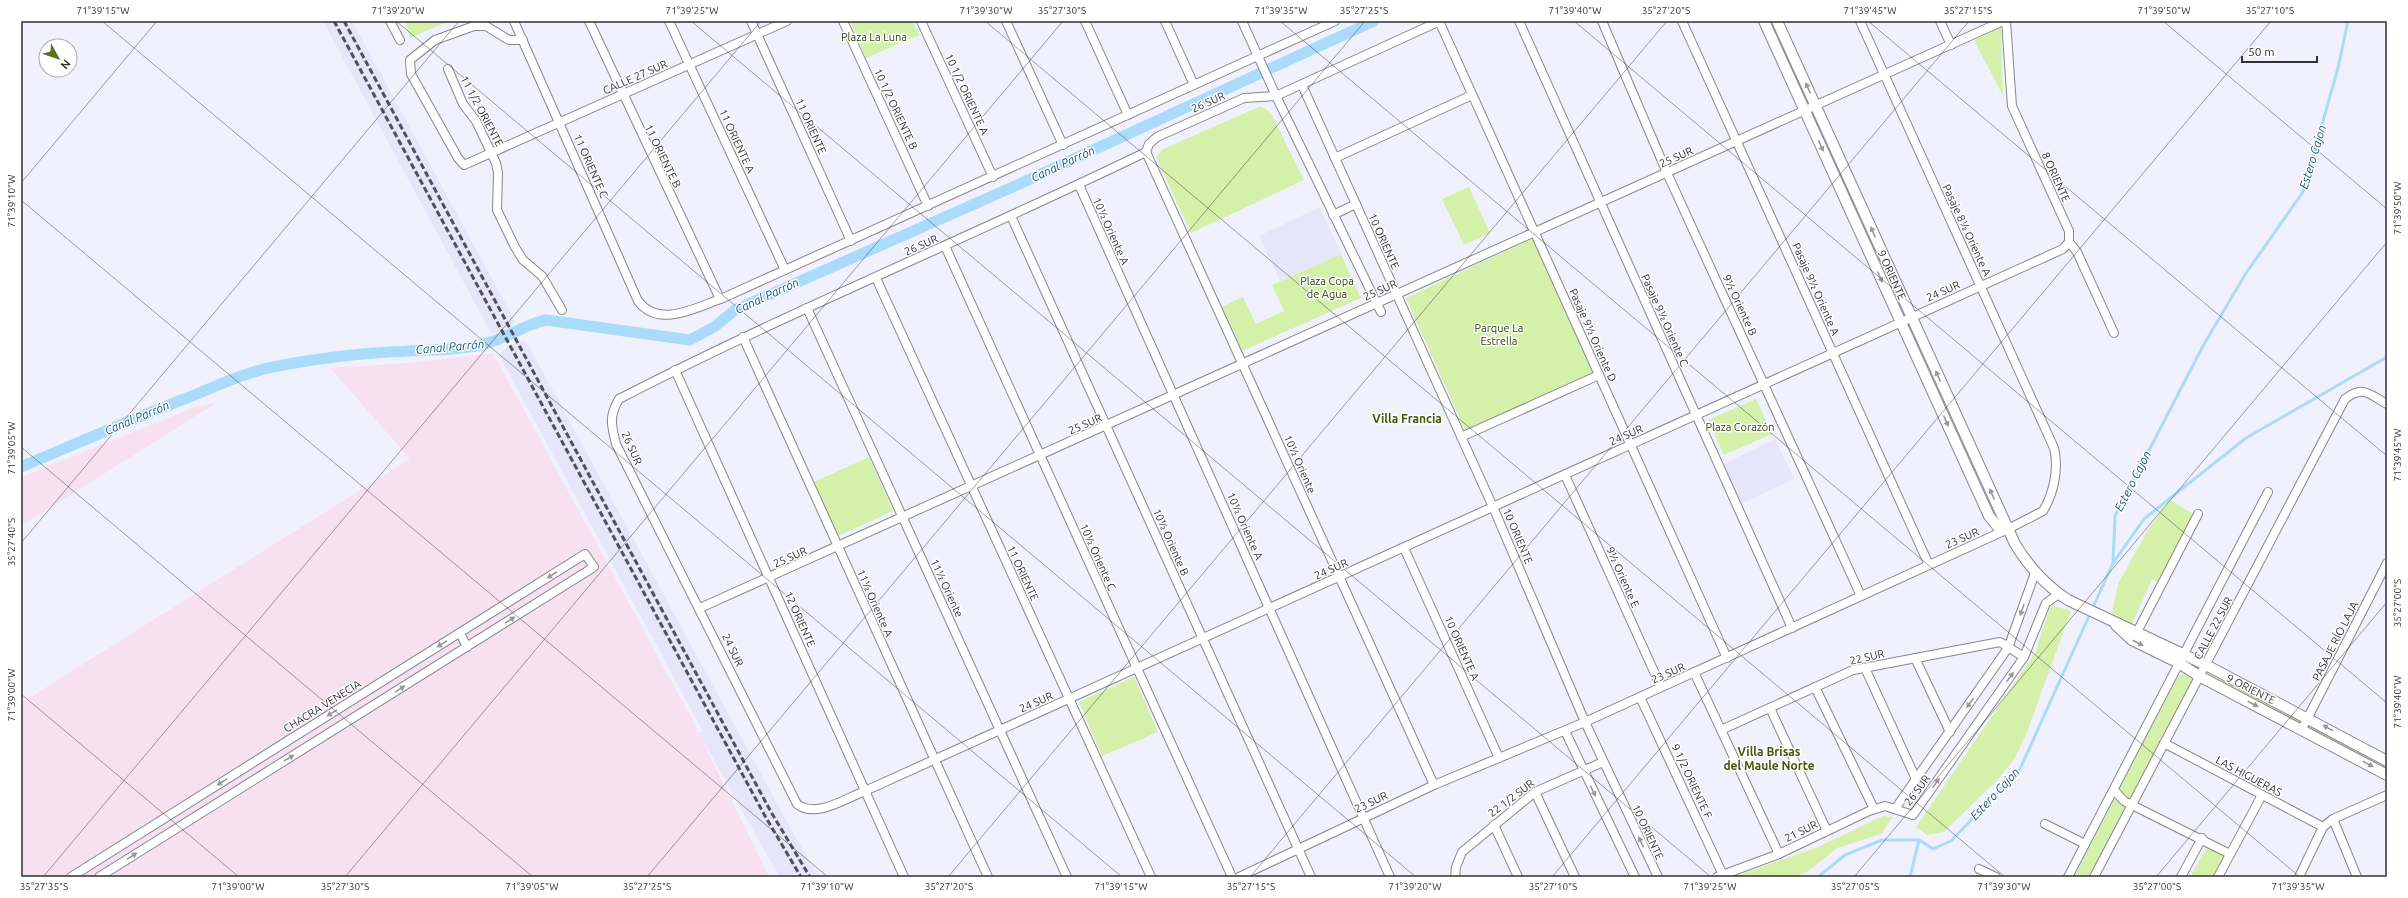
<svg xmlns="http://www.w3.org/2000/svg" width="2408" height="898" viewBox="0 0 2408 898" font-family="Ubuntu,sans-serif">
  <style>
    .built { fill: #e6e5f9 }
    .industrial { fill: #f7e1f0 }
    .green { fill: #d4f0a9 }
    .lines { fill: none; stroke-linecap: round; stroke-linejoin: round }
    .stream { stroke: #aadbfa; stroke-width: 3 }
    .canal { stroke: #aadbfa; stroke-width: 11 }
    .minor-casing { stroke: #868691; stroke-width: 10 }
    .tertiary-casing { stroke: #868691; stroke-width: 12 }
    .minor { stroke: #fff; stroke-width: 8 }
    .tertiary { stroke: #fff; stroke-width: 10 }
    .rail { stroke: #505056; stroke-width: 3; stroke-dasharray: 6 3; stroke-linecap: butt }
    .oneway { fill: #98989a }
    .ticks { fill: none; stroke: #313136; stroke-width: 1; stroke-opacity: 0.45 }
    .labels { text-anchor: middle; stroke-width: 3; stroke-linejoin: round; paint-order: stroke }
    .park-label { font-size: 11px; fill: #2e4003; stroke: #fff }
    .street-label { font-size: 11px; fill: #313136; stroke: #fff }
    .water-label { font-size: 12px; font-style: italic; fill: #157; stroke: #fff }
    .neighbourhood-label { font-size: 12px; font-weight: bold; fill: #465707; stroke: #fff }
    .neatline { fill: none; stroke: #313136; stroke-width: 1.5 }
    .ticks-label { font-size: 10px; text-anchor: middle; fill: #313136 }
  </style>
  <rect width="100%" height="100%" fill="#f1f1fd"/>
  <g class="built">
    <polygon points="323,21 352,21 515,321 511,326 500,332 491,333"/>
    <polygon points="1320,207 1341,254 1280,281 1259,236"/>
    <polygon points="519,340 526,341 792,831 819,877 780,877 764,850 699,733 703,731 499,355 508,346"/>
    <polygon points="1775,439 1794,479 1741,504 1723,464"/>
  </g>
  <g class="industrial">
    <polygon points="493,353 693,721 769,877 21,877 21,703 410,459 330,368 407,363"/>
    <polygon points="218,402 21,526 21,477 198,406"/>
  </g>
  <g class="green">
    <polygon points="407,21 449,21 410,38 405,22"/>
    <polygon points="850,21 913,21 919,35 866,58"/>
    <polygon points="2001,27 2003,96 1974,40"/>
    <polygon points="1261,106 1271,113 1304,180 1191,233 1156,157 1163,149"/>
    <polygon points="1469,187 1490,233 1464,245 1442,199"/>
    <polygon points="1533,238 1593,371 1591,374 1466,432 1406,298"/>
    <polygon points="1341,254 1361,298 1242,351 1222,307 1243,297 1256,324 1284,311 1272,285"/>
    <polygon points="1756,399 1772,434 1724,455 1708,420"/>
    <polygon points="869,457 893,511 838,536 814,482"/>
    <polygon points="2170,500 2193,514 2158,582 2152,579 2132,624 2112,613 2118,584 2148,530"/>
    <polygon points="2051,605 2071,611 2027,732 2015,758 1999,778 1944,832 1927,835 1916,827 2035,653"/>
    <polygon points="2208,664 2387,759 2387,769 2203,673"/>
    <polygon points="2186,671 2192,674 2193,682 2090,877 2074,877 2177,678"/>
    <polygon points="1134,677 1158,732 1102,756 1079,702"/>
    <polygon points="1883,816 1893,817 1881,834 1837,848 1810,870 1796,877 1734,877 1818,847"/>
    <polygon points="2209,843 2228,853 2214,877 2190,877"/>
  </g>
  <g class="lines">
    <g class="stream">
      <polyline points="2113,563 2144,519 2246,438 2387,357"/>
      <polyline points="1818,877 1845,855 1882,840 1919,840 1933,849 1951,841 2020,769 2113,563 2115,516 2203,346 2246,273 2303,192 2338,68 2348,21"/>
      <polyline points="1910,877 1919,840"/>
    </g>
    <path class="canal" d="M21 467C78 443 134 418 192 396 219 385 248 371 278 366 314 359 352 354 389 352 418 350 447 351 476 346 502 342 522 325 546 320L690 340 714 327 735 310 1015 186 1374 21"/>
    <defs>
      <g id="minor">
        <polyline points="390,21 400,40"/>
        <path d="M514 21 638 301C659 329 697 307 723 298L1335 21"/>
        <polyline points="589,21 720,299"/>
        <polyline points="669,21 785,270"/>
        <polyline points="751,21 851,241"/>
        <polyline points="843,21 928,206"/>
        <polyline points="921,21 993,177"/>
        <polyline points="1006,21 1063,145"/>
        <polyline points="1085,21 1128,115"/>
        <polyline points="1165,21 1194,85"/>
        <polyline points="1242,21 1276,96 1381,312"/>
        <polyline points="1439,21 1727,658"/>
        <path d="M1440 21 1276 96 1244 98 1157 137 1149 144 1146 152C971 237 792 310 619 399 609 416 611 424 616 444L797 804C816 819 846 798 865 791L2063 249 2069 242V231L2012 106 2006 21"/>
        <polyline points="1519,21 1792,628"/>
        <polyline points="1602,21 1667,173 1861,596"/>
        <polyline points="1682,21 1929,565"/>
        <polyline points="1940,21 1951,45"/>
        <polyline points="523,40 509,40 486,26 474,26 435,40 410,60 411,74 458,158 464,165 787,21"/>
        <polyline points="448,69 463,104 476,121 496,163 498,173 497,210 515,247 523,260 542,276 562,310"/>
        <polyline points="1302,85 1493,507 1585,722 1658,877"/>
        <polyline points="1146,152 1434,785"/>
        <polyline points="1335,158 1472,95"/>
        <polyline points="1079,185 1390,877"/>
        <polyline points="1333,215 1356,204"/>
        <polyline points="1011,216 1311,877"/>
        <polyline points="2069,242 2077,252 2114,333"/>
        <polyline points="945,246 1232,877"/>
        <polyline points="876,278 1151,877"/>
        <polyline points="807,308 1067,877"/>
        <polyline points="743,337 988,877"/>
        <polyline points="675,370 904,877"/>
        <polyline points="1461,437 1599,375"/>
        <polyline points="1565,475 1661,687"/>
        <polyline points="1404,548 1499,758"/>
        <polyline points="700,608 2003,21"/>
        <polyline points="2137,632 2198,514"/>
        <polyline points="460,633 467,647"/>
        <polyline points="1915,658 1950,732"/>
        <polyline points="1865,668 1916,779"/>
        <polyline points="1694,672 1779,854"/>
        <polyline points="1815,687 1874,809"/>
        <polyline points="1640,697 1723,875"/>
        <polyline points="1770,708 1827,831"/>
        <polyline points="2302,729 2387,563"/>
        <polyline points="1721,730 1853,670 2000,642 2024,657"/>
        <polyline points="1565,731 1635,877"/>
        <polyline points="2164,743 2323,827"/>
        <polyline points="2114,790 2124,801 2230,854"/>
        <polyline points="1535,792 1575,877"/>
        <polyline points="1895,809 2008,648 2035,573"/>
        <polyline points="2333,819 2357,877"/>
        <polyline points="2045,824 2085,844"/>
        <polyline points="1494,825 1518,877"/>
        <polyline points="1979,869 1996,877"/>
        <polyline points="71,877 585,554 594,567 99,877"/>
        <path d="M1239 877 1434 785 1585 722 2008 529 2043 511C2054 493 2059 468 2054 448L1860 21"/>
        <polyline points="1455,877 1456,867 1462,852 1535,792 1603,762"/>
        <polyline points="1717,877 1779,854 1869,811 1885,806 1913,815 2024,657 2046,603 2059,594"/>
        <polyline points="2068,877 2268,492"/>
        <path d="M2094 877 2345 399C2363 385 2369 394 2387 404"/>
        <polyline points="2181,877 2202,838"/>
        <polyline points="2218,877 2262,795"/>
        <polyline points="2299,877 2323,827 2333,819 2387,795"/>
      </g>
      <g id="tertiary">
        <polyline points="1764,21 1989,516 1998,527 2008,529"/>
        <path d="M1777 21 2015 544C2029 567 2045 585 2068 600L2206 665 2387 761"/>
        <polyline points="2116,625 2132,640 2179,663 2199,676 2387,775"/>
      </g>
    </defs>
    <use href="#minor" class="minor-casing"/>
    <use href="#tertiary" class="tertiary-casing"/>
    <use href="#minor" class="minor"/>
    <use href="#tertiary" class="tertiary"/>
    <g class="rail">
      <polyline points="334,21 765,816 801,877"/>
      <polyline points="344,21 771,812 810,877"/>
    </g>
  </g>
  <defs><path id="oneway-solid" d="M-6-.8H1V-3.2L6.5 0L1 3.2V.8H-6Z"/></defs>
  <g class="oneway">
    <use href="#oneway-solid" transform="translate(1808 88) rotate(-114)"/>
    <use href="#oneway-solid" transform="translate(1821 146) rotate(66)"/>
    <use href="#oneway-solid" transform="translate(1873 232) rotate(-114)"/>
    <use href="#oneway-solid" transform="translate(1880 277) rotate(66)"/>
    <use href="#oneway-solid" transform="translate(1938 376) rotate(-114)"/>
    <use href="#oneway-solid" transform="translate(1946 421) rotate(66)"/>
    <use href="#oneway-solid" transform="translate(1992 494) rotate(-114)"/>
    <use href="#oneway-solid" transform="translate(552 575) rotate(147)"/>
    <use href="#oneway-solid" transform="translate(2022 610) rotate(109)"/>
    <use href="#oneway-solid" transform="translate(510 620) rotate(-32)"/>
    <use href="#oneway-solid" transform="translate(2138 643) rotate(27)"/>
    <use href="#oneway-solid" transform="translate(442 644) rotate(148)"/>
    <use href="#oneway-solid" transform="translate(2010 677) rotate(-55)"/>
    <use href="#oneway-solid" transform="translate(400 689) rotate(-32)"/>
    <use href="#oneway-solid" transform="translate(1970 703) rotate(125)"/>
    <use href="#oneway-solid" transform="translate(2253 704) rotate(27)"/>
    <use href="#oneway-solid" transform="translate(332 713) rotate(148)"/>
    <use href="#oneway-solid" transform="translate(2328 728) rotate(-151)"/>
    <use href="#oneway-solid" transform="translate(289 758) rotate(-32)"/>
    <use href="#oneway-solid" transform="translate(2368 764) rotate(28)"/>
    <use href="#oneway-solid" transform="translate(222 782) rotate(148)"/>
    <use href="#oneway-solid" transform="translate(1936 783) rotate(-55)"/>
    <use href="#oneway-solid" transform="translate(1593 791) rotate(64)"/>
    <use href="#oneway-solid" transform="translate(1641 842) rotate(-115)"/>
    <use href="#oneway-solid" transform="translate(132 856) rotate(-32)"/>
  </g>
  <path class="ticks" d="M102 21 1122 877M396 21 1416 877M691 21 1711 877M985 21 2005 877M1280 21 2300 877M1574 21 2387 703M1868 21 2387 456M2163 21 2387 209M21 183 157 21M21 200 828 877M21 447 533 877M21 543 459 21M21 694 239 877M43 877 761 21M345 877 1063 21M647 877 1365 21M948 877 1667 21M1250 877 1969 21M1552 877 2271 21M1854 877 2387 242M2156 877 2387 602"/>
  <g class="labels">
    <g class="park-label">
      <text x="874" y="41">Plaza La Luna</text>
      <text x="1327" y="285">Plaza Copa<tspan x="1327" dy="13">de Agua</tspan></text>
      <text x="1499" y="332">Parque La<tspan x="1499" dy="13">Estrella</tspan></text>
      <text x="1740" y="431">Plaza Corazón</text>
    </g>
    <g class="street-label">
      <text transform="translate(635 77) rotate(-24)" y="4">CALLE 27 SUR</text>
      <text transform="translate(967 94) rotate(65)" y="4">10 1/2 ORIENTE A</text>
      <text transform="translate(1208 102) rotate(-24)" y="4">26 SUR</text>
      <text transform="translate(896 109) rotate(65)" y="4">10 1/2 ORIENTE B</text>
      <text transform="translate(482 111) rotate(62)" y="4">11 1/2 ORIENTE</text>
      <text transform="translate(811 126) rotate(66)" y="4">11 ORIENTE</text>
      <text transform="translate(737 141) rotate(65)" y="4">11 ORIENTE A</text>
      <text transform="translate(663 156) rotate(64)" y="4">11 ORIENTE B</text>
      <text transform="translate(1676 157) rotate(-24)" y="4">25 SUR</text>
      <text transform="translate(591 166) rotate(66)" y="4">11 ORIENTE C</text>
      <text transform="translate(2056 177) rotate(66)" y="4">8 ORIENTE</text>
      <text transform="translate(1967 230) rotate(65)" y="4">Pasaje 8½ Oriente A</text>
      <text transform="translate(1111 231) rotate(66)" y="4">10½ Oriente A</text>
      <text transform="translate(1384 241) rotate(66)" y="4">10 ORIENTE</text>
      <text transform="translate(921 245) rotate(-24)" y="4">26 SUR</text>
      <text transform="translate(1892 275) rotate(66)" y="4">9 ORIENTE</text>
      <text transform="translate(1816 289) rotate(66)" y="4">Pasaje 9½ Oriente A</text>
      <text transform="translate(1380 290) rotate(-24)" y="4">25 SUR</text>
      <text transform="translate(1943 291) rotate(-24)" y="4">24 SUR</text>
      <text transform="translate(1740 305) rotate(65)" y="4">9½ Oriente B</text>
      <text transform="translate(1665 320) rotate(66)" y="4">Pasaje 9½ Oriente C</text>
      <text transform="translate(1593 335) rotate(66)" y="4">Pasaje 9½ Oriente D</text>
      <text transform="translate(1085 424) rotate(-24)" y="4">25 SUR</text>
      <text transform="translate(1626 435) rotate(-24)" y="4">24 SUR</text>
      <text transform="translate(632 448) rotate(66)" y="4">26 SUR</text>
      <text transform="translate(1300 464) rotate(66)" y="4">10½ Oriente</text>
      <text transform="translate(1245 526) rotate(66)" y="4">10½ Oriente A</text>
      <text transform="translate(1518 536) rotate(67)" y="4">10 ORIENTE</text>
      <text transform="translate(1962 538) rotate(-24)" y="4">23 SUR</text>
      <text transform="translate(1171 542) rotate(66)" y="4">10½ Oriente B</text>
      <text transform="translate(790 557) rotate(-24)" y="4">25 SUR</text>
      <text transform="translate(1098 557) rotate(66)" y="4">10½ Oriente C</text>
      <text transform="translate(1331 569) rotate(-24)" y="4">24 SUR</text>
      <text transform="translate(1023 573) rotate(65)" y="4">11 ORIENTE</text>
      <text transform="translate(1623 577) rotate(66)" y="4">9½ Oriente E</text>
      <text transform="translate(947 588) rotate(65)" y="4">11½ Oriente</text>
      <text transform="translate(875 603) rotate(66)" y="4">11½ Oriente A</text>
      <text transform="translate(800 619) rotate(66)" y="4">12 ORIENTE</text>
      <text transform="translate(2213 628) rotate(-62)" y="4">CALLE 22 SUR</text>
      <text transform="translate(2335 641) rotate(-63)" y="4">PASAJE RÍO LAJA</text>
      <text transform="translate(1462 648) rotate(66)" y="4">10 ORIENTE A</text>
      <text transform="translate(733 650) rotate(64)" y="4">24 SUR</text>
      <text transform="translate(1867 657) rotate(-13)" y="4">22 SUR</text>
      <text transform="translate(1668 673) rotate(-24)" y="4">23 SUR</text>
      <text transform="translate(2251 689) rotate(27)" y="4">9 ORIENTE</text>
      <text transform="translate(1036 702) rotate(-24)" y="4">24 SUR</text>
      <text transform="translate(322 706) rotate(-32)" y="4">CHACRA VENECIA</text>
      <text transform="translate(2249 776) rotate(28)" y="4">LAS HIGUERAS</text>
      <text transform="translate(1692 781) rotate(65)" y="4">9 1/2 ORIENTE F</text>
      <text transform="translate(1917 790) rotate(-53)" y="4">26 SUR</text>
      <text transform="translate(1511 798) rotate(-37)" y="4">22 1/2 SUR</text>
      <text transform="translate(1371 802) rotate(-25)" y="4">23 SUR</text>
      <text transform="translate(1801 831) rotate(-26)" y="4">21 SUR</text>
      <text transform="translate(1648 832) rotate(65)" y="4">10 ORIENTE</text>
    </g>
    <g class="water-label">
      <text transform="translate(2313 157) rotate(-73)" y="4">Estero Cajon</text>
      <text transform="translate(1063 164) rotate(-25)" y="4">Canal Parrón</text>
      <text transform="translate(767 296) rotate(-25)" y="4">Canal Parrón</text>
      <text transform="translate(450 347) rotate(-5)" y="4">Canal Parrón</text>
      <text transform="translate(137 418) rotate(-23)" y="4">Canal Parrón</text>
      <text transform="translate(2133 481) rotate(-63)" y="4">Estero Cajon</text>
      <text transform="translate(1995 794) rotate(-47)" y="4">Estero Cajon</text>
    </g>
    <g class="neighbourhood-label">
      <text x="1407" y="423">Villa Francia</text>
      <text x="1769" y="756">Villa Brisas<tspan x="1769" dy="14">del Maule Norte</tspan></text>
    </g>
  </g>
  <rect width="2408" height="898" fill="none" stroke="#ffffff" stroke-width="44"/>
  <g transform="translate(58 58) rotate(130)"><circle r="19" fill="#ffffff" stroke="#adadaf"/>
  <path d="M0-3L7 15L0 10L-7 15Z" fill="#5e7120"/>
  <text y="-6" font-size="11" font-weight="bold" text-anchor="middle" fill="#313136">N</text>
  </g>
  <path d="M2242 56v6h75v-6" fill="none" stroke="#313136" stroke-width="2"/>
  <text x="2248" y="56" font-size="12" fill="#313136" stroke="#ffffff" stroke-width="3" paint-order="stroke">50 m</text>
  <rect x="22" y="22" width="2364" height="854" class="neatline"/>
  <g class="ticks-label">
    <text x="103" y="14">71°39'15"W</text>
    <text x="398" y="14">71°39'20"W</text>
    <text x="692" y="14">71°39'25"W</text>
    <text x="986" y="14">71°39'30"W</text>
    <text x="1062" y="14">35°27'30"S</text>
    <text x="1281" y="14">71°39'35"W</text>
    <text x="1364" y="14">35°27'25"S</text>
    <text x="1575" y="14">71°39'40"W</text>
    <text x="1666" y="14">35°27'20"S</text>
    <text x="1870" y="14">71°39'45"W</text>
    <text x="1968" y="14">35°27'15"S</text>
    <text x="2164" y="14">71°39'50"W</text>
    <text x="2270" y="14">35°27'10"S</text>
    <text transform="translate(11 201) rotate(-90)" y="4">71°39'10"W</text>
    <text transform="translate(2397 208) rotate(-90)" y="4">71°39'50"W</text>
    <text transform="translate(11 448) rotate(-90)" y="4">71°39'05"W</text>
    <text transform="translate(2397 455) rotate(-90)" y="4">71°39'45"W</text>
    <text transform="translate(11 542) rotate(-90)" y="4">35°27'40"S</text>
    <text transform="translate(2397 603) rotate(-90)" y="4">35°27'00"S</text>
    <text transform="translate(11 695) rotate(-90)" y="4">71°39'00"W</text>
    <text transform="translate(2397 702) rotate(-90)" y="4">71°39'40"W</text>
    <text x="44" y="890">35°27'35"S</text>
    <text x="238" y="890">71°39'00"W</text>
    <text x="345" y="890">35°27'30"S</text>
    <text x="532" y="890">71°39'05"W</text>
    <text x="647" y="890">35°27'25"S</text>
    <text x="827" y="890">71°39'10"W</text>
    <text x="949" y="890">35°27'20"S</text>
    <text x="1121" y="890">71°39'15"W</text>
    <text x="1251" y="890">35°27'15"S</text>
    <text x="1415" y="890">71°39'20"W</text>
    <text x="1553" y="890">35°27'10"S</text>
    <text x="1710" y="890">71°39'25"W</text>
    <text x="1855" y="890">35°27'05"S</text>
    <text x="2004" y="890">71°39'30"W</text>
    <text x="2157" y="890">35°27'00"S</text>
    <text x="2298" y="890">71°39'35"W</text>
  </g>
</svg>
